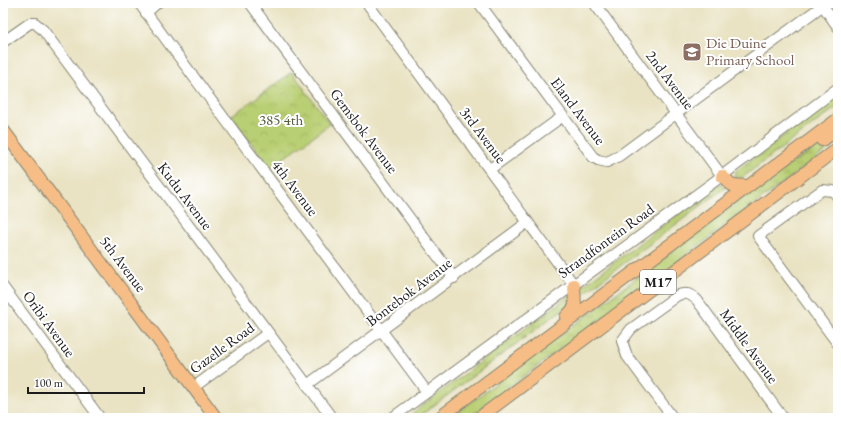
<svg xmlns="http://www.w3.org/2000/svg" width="841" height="421" viewBox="0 0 841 421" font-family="'EB Garamond',serif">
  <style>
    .grass { fill: url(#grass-tufts); stroke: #6a7648 }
    .park { fill: url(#park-crowns); stroke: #6a7648 }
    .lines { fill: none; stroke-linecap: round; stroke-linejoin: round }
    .minor-casing { stroke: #828070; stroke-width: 12 }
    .major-casing { stroke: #828070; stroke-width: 14 }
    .minor { stroke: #fff; stroke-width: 10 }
    .major { stroke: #f6be86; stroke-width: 12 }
    .labels { text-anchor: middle; stroke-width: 4; stroke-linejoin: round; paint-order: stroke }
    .shield { fill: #fff; stroke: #606060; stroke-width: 1 }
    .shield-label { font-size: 14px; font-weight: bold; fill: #1c1c1c }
    .education-label { font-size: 15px; fill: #785e54; stroke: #fff; text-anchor: start }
    .street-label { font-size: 15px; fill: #1c1c1c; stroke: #fff }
    .park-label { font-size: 15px; fill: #535b3a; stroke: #fff }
  </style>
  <defs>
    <pattern id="grass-tufts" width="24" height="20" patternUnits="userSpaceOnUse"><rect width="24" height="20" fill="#b9cf73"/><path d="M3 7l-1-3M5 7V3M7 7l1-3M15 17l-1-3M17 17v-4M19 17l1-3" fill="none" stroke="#9eb163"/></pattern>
    <pattern id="park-crowns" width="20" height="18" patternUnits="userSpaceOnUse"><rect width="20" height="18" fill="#b9cf73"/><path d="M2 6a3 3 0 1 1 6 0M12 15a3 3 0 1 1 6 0" fill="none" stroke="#9eb163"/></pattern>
  </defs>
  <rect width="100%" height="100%" fill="#fff"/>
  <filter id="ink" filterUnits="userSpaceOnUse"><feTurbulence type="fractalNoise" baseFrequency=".025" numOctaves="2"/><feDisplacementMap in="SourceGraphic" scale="8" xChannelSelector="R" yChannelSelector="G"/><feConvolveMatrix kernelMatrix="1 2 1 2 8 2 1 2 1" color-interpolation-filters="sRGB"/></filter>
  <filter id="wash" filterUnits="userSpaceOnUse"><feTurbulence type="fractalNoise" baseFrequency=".012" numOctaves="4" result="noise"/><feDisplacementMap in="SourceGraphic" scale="16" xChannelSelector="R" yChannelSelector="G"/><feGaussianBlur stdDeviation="0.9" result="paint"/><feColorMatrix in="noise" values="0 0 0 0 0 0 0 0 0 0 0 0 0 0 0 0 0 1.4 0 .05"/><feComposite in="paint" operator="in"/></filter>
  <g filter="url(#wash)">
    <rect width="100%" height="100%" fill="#e9e3c3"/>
    <g class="grass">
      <polygon points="838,95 838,106 743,177 738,180 733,178 736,171"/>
      <polygon points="838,134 838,142 468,418 450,418 775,174"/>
      <polygon points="719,184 726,187 417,418 406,418"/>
    </g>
    <polygon class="park" points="292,72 330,124 270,168 231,116"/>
  </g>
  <g filter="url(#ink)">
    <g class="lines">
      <defs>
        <g id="minor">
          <polyline points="139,3 427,392"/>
          <polyline points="250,3 454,278"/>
          <polyline points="367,3 574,285"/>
          <polyline points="479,3 593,157 598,160 607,162 619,156 826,3"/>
          <polyline points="594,3 722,176"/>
          <polyline points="821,3 838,27"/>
          <polyline points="146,13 157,3"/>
          <polyline points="3,42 30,23 35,23 43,30 332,418"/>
          <polyline points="490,169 563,116"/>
          <polyline points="838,197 833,191 822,190 758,236 838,344"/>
          <polyline points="3,287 100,418"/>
          <polyline points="307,385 528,222"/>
          <polyline points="194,387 268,333"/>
          <polyline points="392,418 715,181 838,88"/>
          <path d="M673 418 627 356 622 341 631 329 678 295C687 292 690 294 697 300L783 418"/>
        </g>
        <g id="major">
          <polyline points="3,130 216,418"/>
          <polyline points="822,140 838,130"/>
          <polyline points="722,176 732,185 748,186"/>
          <polyline points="566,317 575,307 574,285"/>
          <polyline points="439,418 838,119"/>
          <polyline points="479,418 838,148"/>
        </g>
      </defs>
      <use href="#minor" class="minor-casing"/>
      <use href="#major" class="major-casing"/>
      <use href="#minor" class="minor"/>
      <use href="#major" class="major"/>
    </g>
  </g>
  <defs>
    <symbol id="school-square" viewBox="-11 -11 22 22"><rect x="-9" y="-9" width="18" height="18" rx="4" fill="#8d6e63" stroke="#fff"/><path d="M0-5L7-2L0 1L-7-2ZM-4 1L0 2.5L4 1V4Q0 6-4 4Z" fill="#fff"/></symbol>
  </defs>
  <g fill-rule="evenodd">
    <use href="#school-square" x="681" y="41" width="22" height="22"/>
  </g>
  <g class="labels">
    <rect class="shield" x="640" y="270" width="36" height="24" rx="3"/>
    <g class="shield-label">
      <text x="658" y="287">M17</text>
    </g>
    <g class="education-label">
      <text x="706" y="48">Die Duine<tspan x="706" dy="17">Primary School</tspan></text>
    </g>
    <g class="street-label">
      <text transform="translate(670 80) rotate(53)" y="5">2nd Avenue</text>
      <text transform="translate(578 111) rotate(53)" y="5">Eland Avenue</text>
      <text transform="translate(364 131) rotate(53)" y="5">Gemsbok Avenue</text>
      <text transform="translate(483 135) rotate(53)" y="5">3rd Avenue</text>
      <text transform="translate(295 188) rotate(53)" y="5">4th Avenue</text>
      <text transform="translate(185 196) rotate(53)" y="5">Kudu Avenue</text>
      <text transform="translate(606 241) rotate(-36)" y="5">Strandfontein Road</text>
      <text transform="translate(123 264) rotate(53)" y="5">5th Avenue</text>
      <text transform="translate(409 292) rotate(-37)" y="5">Bontebok Avenue</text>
      <text transform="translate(49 324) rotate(54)" y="5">Oribi Avenue</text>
      <text transform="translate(749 346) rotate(54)" y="5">Middle Avenue</text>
      <text transform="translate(222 348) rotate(-36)" y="5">Gazelle Road</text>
    </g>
    <g class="park-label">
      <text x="281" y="125">385 4th</text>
    </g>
  </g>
  <rect width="841" height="421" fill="none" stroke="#fff" stroke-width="16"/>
  <path d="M28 387v6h116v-6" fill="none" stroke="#1c1c1c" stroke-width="2"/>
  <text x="34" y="387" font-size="12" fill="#1c1c1c" stroke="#ffffff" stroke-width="3" paint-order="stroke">100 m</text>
</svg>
